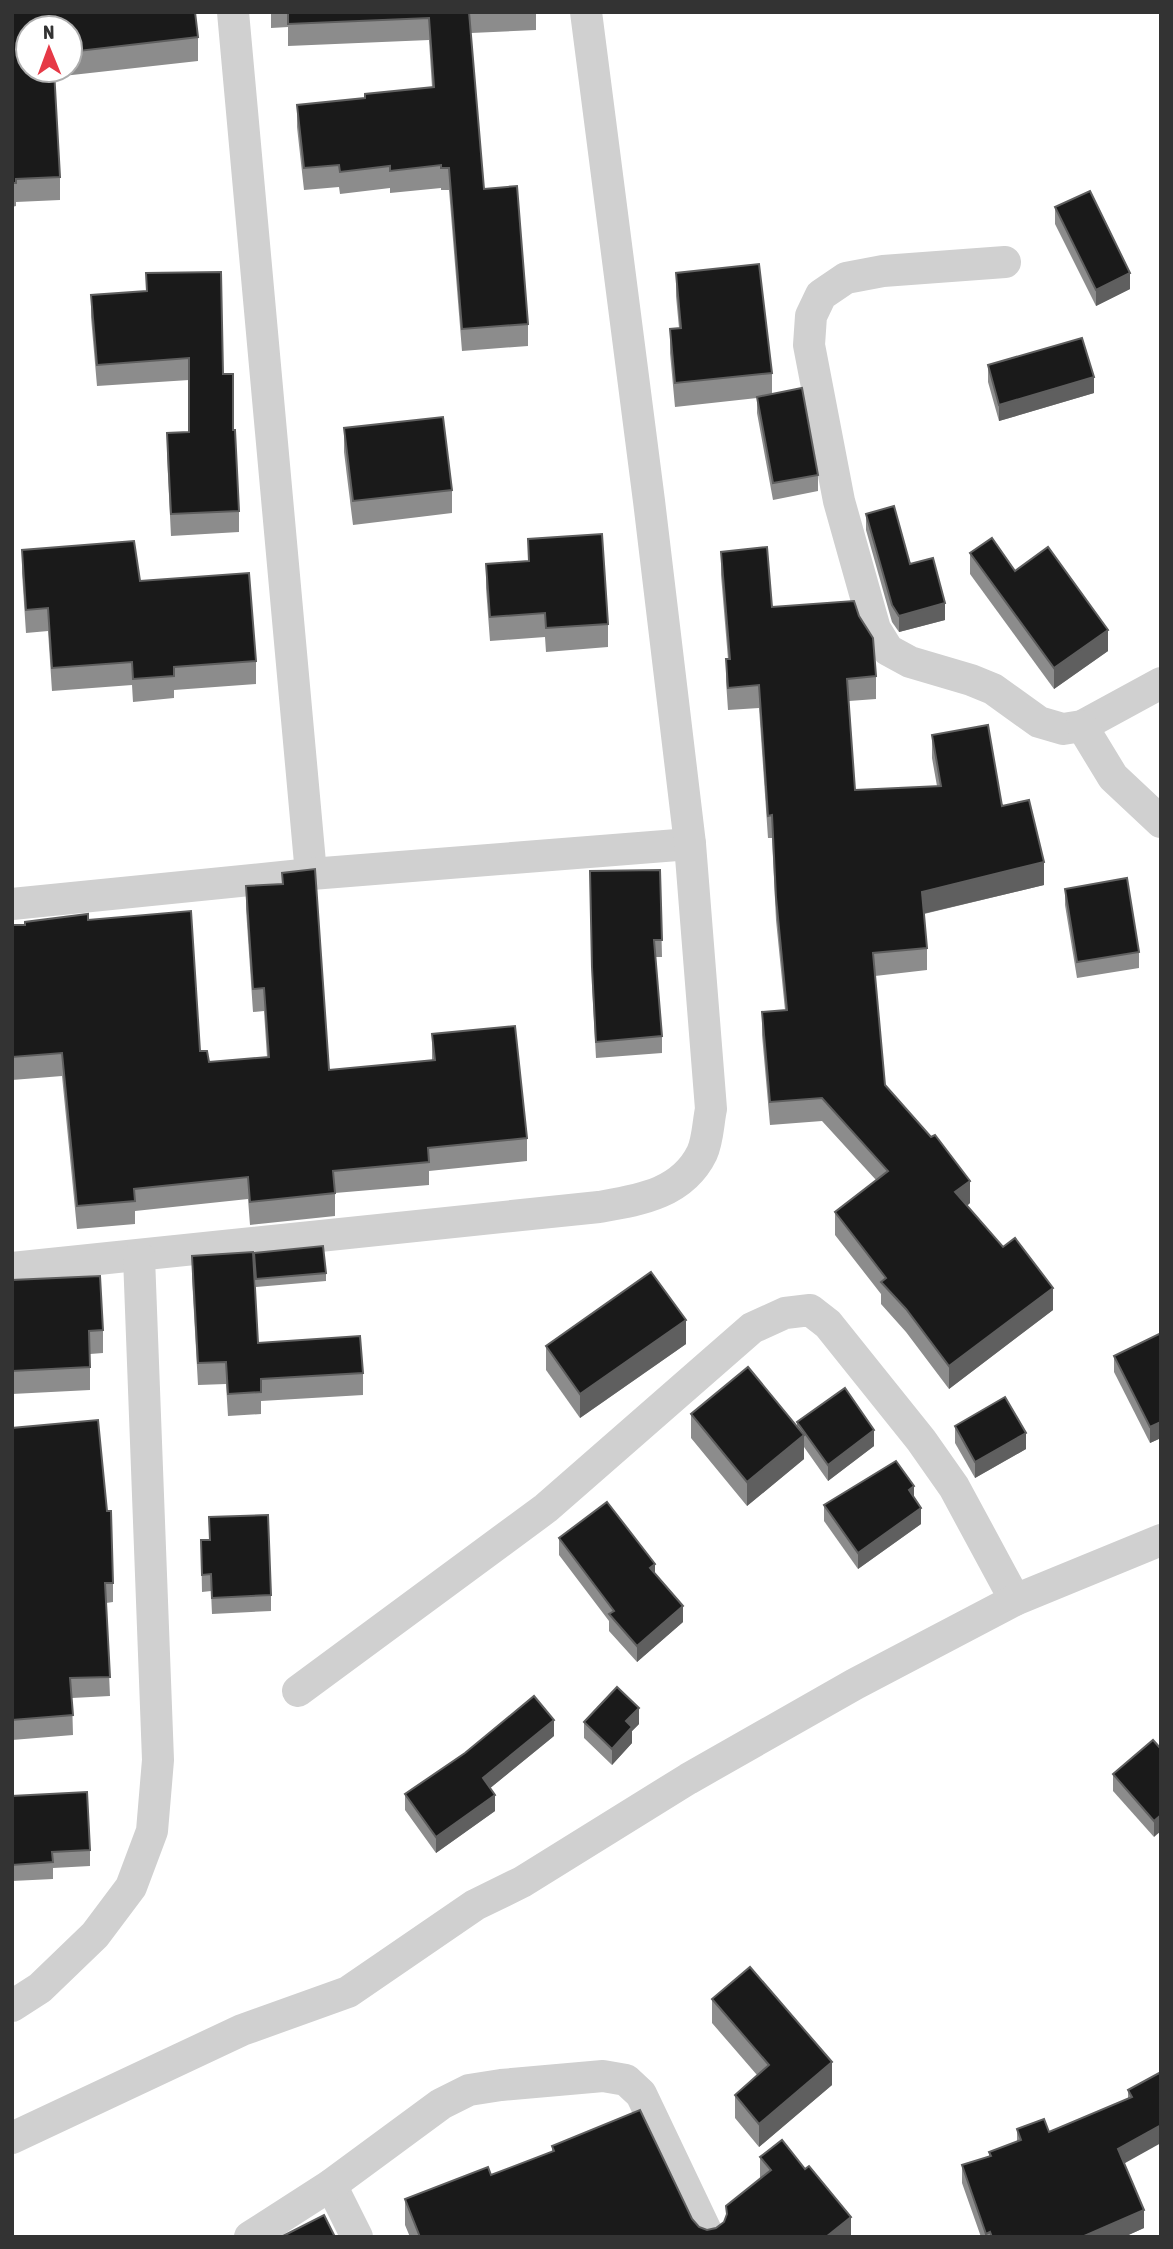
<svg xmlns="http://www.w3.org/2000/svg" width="1173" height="2249" viewBox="0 0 1173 2249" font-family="'Asap Condensed',sans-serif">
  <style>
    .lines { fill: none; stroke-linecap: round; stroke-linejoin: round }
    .street { stroke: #d0d0d0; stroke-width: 32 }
    .wall { fill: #8c8c8c; fill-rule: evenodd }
    .shaded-wall { fill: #5f5f5f }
    .building { fill: #1a1a1a; stroke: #5f5f5f; stroke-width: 2 }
  </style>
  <rect width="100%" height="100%" fill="#fff"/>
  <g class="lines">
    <g class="street">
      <polyline points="233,12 311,874"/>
      <polyline points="1005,262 883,271 846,278 821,295 811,316 809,345 839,501 875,629 888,650 910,662 971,680 993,689 1039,722 1063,729 1082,726 1161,683"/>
      <polyline points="1082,726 1113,777 1161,822"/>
      <polyline points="12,904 311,874 690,844"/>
      <path d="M12 1268 599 1207C639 1200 682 1194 702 1153 708 1140 708 1123 711 1109L690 844 649 501 586 12"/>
      <polyline points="298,1691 546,1508 752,1328 785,1313 810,1310 828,1324 921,1440 954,1487 1015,1600"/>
      <polyline points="12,2006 40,1988 95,1935 131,1887 152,1831 158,1760 139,1257"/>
      <polyline points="12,2138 242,2030 348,1992 475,1905 522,1882 688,1779 855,1684 1015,1600 1161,1540"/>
      <polyline points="331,2185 357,2237"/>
      <polyline points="250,2237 331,2185 441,2104 469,2090 501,2085 603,2076 626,2080 641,2094 709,2237"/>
    </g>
  </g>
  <g class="wall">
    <path d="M12 12 198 37V61L54 77 60 177V200L16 202V206L12 207ZM70 28V70H28Z"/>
    <polygon points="271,12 536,12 536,30 471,33 484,189 528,324 528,346 462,351 449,190 441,190 441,188 390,193 390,188 340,194 339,187 304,190 297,127 297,105 365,98 432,87 429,40 288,46 288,27 271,28"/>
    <polygon points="1055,207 1130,289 1096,306 1055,224"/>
    <polygon points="676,273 772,373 772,394 818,475 818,491 773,500 757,413 757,398 675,407 670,353 670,329 679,328 676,296"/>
    <polygon points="91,295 223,374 233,430 239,511 239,532 171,536 167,455 167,433 189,432 189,380 97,386 91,317"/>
    <polygon points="988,365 1094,393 999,421 988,382"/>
    <polygon points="344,428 452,490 452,513 353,525 344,452"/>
    <polygon points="866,514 910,564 945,620 899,632 892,622 866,530"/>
    <polygon points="528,539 608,624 608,647 546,652 545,637 490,641 486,588 486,564 528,561"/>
    <polygon points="22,550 140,581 256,661 256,684 174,690 174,698 133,702 132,685 52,691 48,631 26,633 22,573"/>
    <polygon points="721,552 772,607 876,676 876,699 849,701 855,790 937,786 932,758 932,735 1002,806 1044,885 924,914 927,948 927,970 875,976 885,1085 970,1203 967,1206 1053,1310 949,1389 906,1332 881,1304 881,1294 835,1235 835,1212 876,1180 822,1121 770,1125 762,1035 762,1012 785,1010 776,920 772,838 768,838 759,708 728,710 726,681 726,659 728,659 721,575"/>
    <polygon points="970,553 1015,571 1108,651 1054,689 970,574"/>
    <polygon points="660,870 662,957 655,957 662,1036 662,1053 596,1058 592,984 590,871"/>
    <polygon points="282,873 329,1070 432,1060 432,1034 527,1138 527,1161 429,1171 429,1185 335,1193 335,1216 250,1225 248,1199 135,1211 135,1224 77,1229 62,1076 12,1080 12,925 88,920 209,1062 267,1057 264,1011 253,1012 246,909 246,886 282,884"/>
    <polygon points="1065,889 1139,952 1139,968 1077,978 1065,905"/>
    <polygon points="192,1256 254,1260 326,1273 326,1281 256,1287 254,1265 258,1343 363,1373 363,1395 261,1401 261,1414 228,1416 226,1384 198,1385 192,1278"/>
    <polygon points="12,1280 103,1330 103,1353 90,1354 90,1390 12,1394"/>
    <polygon points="1161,1333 1161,1438 1150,1443 1114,1372 1114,1356"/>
    <polygon points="686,1344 580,1418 546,1370 546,1346"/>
    <polygon points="691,1414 797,1427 797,1422 874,1446 828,1481 804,1447 804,1459 747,1506 691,1438"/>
    <polygon points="955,1426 1026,1449 975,1478 955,1443"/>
    <polygon points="12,1428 113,1583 113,1602 106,1603 110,1696 72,1698 73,1735 12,1740"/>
    <polygon points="914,1497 921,1524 858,1569 824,1521 824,1505"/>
    <polygon points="209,1517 271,1595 271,1611 212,1614 211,1591 202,1592 201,1540 209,1540"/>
    <polygon points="559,1538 655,1574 683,1622 637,1662 609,1631 609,1621 559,1555"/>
    <polygon points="584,1722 639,1724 632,1731 632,1743 612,1765 584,1738"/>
    <polygon points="554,1736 490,1788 495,1811 436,1853 405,1810 405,1794"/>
    <polygon points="1161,1749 1154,1837 1113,1791 1113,1774"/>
    <polygon points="12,1796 90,1850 90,1866 53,1868 53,1879 12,1881"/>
    <polygon points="712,1999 832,2085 759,2147 735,2118 735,2095 757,2075 712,2023"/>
    <polygon points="1161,2072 1124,2163 1144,2228 1124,2237 981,2237 962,2183 962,2165 989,2157 989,2152 1017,2142 1017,2129 1049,2132 1128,2099 1128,2090"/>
    <polygon points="552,2146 692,2219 699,2227 707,2230 716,2228 724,2222 726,2216 726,2206 760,2179 760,2157 851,2237 410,2237 405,2225 405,2199 491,2175 552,2152"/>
  </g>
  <g class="shaded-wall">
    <polygon points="1130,273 1130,289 1096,306 1096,290"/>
    <polygon points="1094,377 1094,393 999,421 999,405"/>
    <polygon points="945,603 945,620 899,632 899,616"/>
    <polygon points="1108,630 1108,651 1054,689 1054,668"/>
    <polygon points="1044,862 1044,885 922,914 922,892"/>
    <polygon points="970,1181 970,1203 955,1215 955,1192"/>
    <polygon points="1053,1288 1053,1310 949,1389 949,1366"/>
    <polygon points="686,1320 686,1344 580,1418 580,1394"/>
    <polygon points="1161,1422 1161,1438 1150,1443 1150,1427"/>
    <polygon points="874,1430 874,1446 828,1481 828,1465"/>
    <polygon points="1026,1433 1026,1449 975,1478 975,1462"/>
    <polygon points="804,1435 804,1459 747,1506 747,1482"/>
    <polygon points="914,1486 914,1503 909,1490"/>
    <polygon points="921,1508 921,1524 858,1569 858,1553"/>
    <polygon points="655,1564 655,1580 650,1568"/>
    <polygon points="683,1606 683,1622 637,1662 637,1646"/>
    <polygon points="639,1708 639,1724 632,1731 632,1743 612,1765 612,1749 626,1721"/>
    <polygon points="554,1720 554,1736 483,1794 483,1778"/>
    <polygon points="495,1795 495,1811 436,1853 436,1837"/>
    <polygon points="1161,1815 1161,1831 1154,1837 1154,1821"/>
    <polygon points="832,2062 832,2085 759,2147 759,2124"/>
    <polygon points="1161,2125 1161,2143 1118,2167 1118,2149"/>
    <polygon points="1144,2210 1144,2228 1124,2237 1082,2237"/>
    <polygon points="851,2217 851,2237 826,2237"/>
  </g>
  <g class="building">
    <polygon points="12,12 195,12 198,37 70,52 70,28 28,28 28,70 54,70 60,177 16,179 16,183 12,183"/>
    <polygon points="288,12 469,12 484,189 517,186 528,324 462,329 449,168 441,168 441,165 390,171 390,166 340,172 339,165 304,168 297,105 365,98 365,94 434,87 429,18 288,24"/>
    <polygon points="1090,191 1130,273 1096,290 1055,207"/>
    <polygon points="759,264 772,373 675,383 670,329 681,328 676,273"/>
    <polygon points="221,272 223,374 233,374 233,430 235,430 239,511 171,514 167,433 189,432 189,358 97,365 91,295 147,291 146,273"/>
    <polygon points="1082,338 1094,377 999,405 988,365"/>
    <polygon points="802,388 818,475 773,483 757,397"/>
    <polygon points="443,417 452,490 353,501 344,428"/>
    <polygon points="894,506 910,564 933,558 945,603 899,616 892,605 866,514"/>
    <polygon points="602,534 608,624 546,628 545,613 490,617 486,564 529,561 528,539"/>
    <polygon points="992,538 1015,571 1048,547 1108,630 1054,668 970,553"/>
    <polygon points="134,541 140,581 249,573 256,661 174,667 174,676 133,679 132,662 52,668 48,608 26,610 22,550"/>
    <polygon points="767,547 772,607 854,601 859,616 873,638 876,676 847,679 855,790 941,786 932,735 988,725 1002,806 1029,800 1044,862 922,892 927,948 873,953 885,1085 931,1137 935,1135 970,1181 955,1192 1003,1247 1015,1238 1053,1288 949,1366 906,1309 881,1282 886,1278 835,1212 888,1171 822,1098 770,1102 762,1012 787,1010 776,897 772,815 768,816 759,685 728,688 726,659 730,659 721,552"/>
    <polygon points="315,869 329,1070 435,1060 432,1034 515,1026 527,1138 428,1148 429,1162 333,1171 335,1193 250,1202 248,1177 134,1189 135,1201 77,1206 62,1053 12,1057 12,925 25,925 25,922 88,914 88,920 191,911 200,1051 207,1051 209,1062 269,1057 264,988 253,989 246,886 283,884 282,873"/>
    <polygon points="660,870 662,940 654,940 662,1036 596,1042 592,967 590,871"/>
    <polygon points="1127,878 1139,952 1077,962 1065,889"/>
    <polygon points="323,1246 326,1273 256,1279 254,1253"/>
    <polygon points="253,1252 258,1343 360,1336 363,1373 261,1379 261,1392 228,1394 226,1362 198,1363 192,1256"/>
    <polygon points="651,1272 686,1320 580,1394 546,1346"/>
    <polygon points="100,1276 103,1330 89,1331 90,1367 12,1371 12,1280"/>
    <polygon points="1161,1333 1161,1422 1150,1427 1114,1356"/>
    <polygon points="748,1367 804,1435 747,1482 691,1414"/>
    <polygon points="845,1388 874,1430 828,1465 797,1422"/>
    <polygon points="1005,1397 1026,1433 975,1462 955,1426"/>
    <polygon points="98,1420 107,1511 111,1511 113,1583 105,1583 110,1677 70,1678 73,1715 12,1720 12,1428"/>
    <polygon points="896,1461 914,1486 909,1490 921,1508 858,1553 824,1505"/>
    <polygon points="607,1502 655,1564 650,1568 683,1606 637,1646 609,1614 614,1611 559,1538"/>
    <polygon points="268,1515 271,1595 212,1598 211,1574 202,1575 201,1540 210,1540 209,1517"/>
    <polygon points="617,1687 639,1708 626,1721 632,1727 612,1749 584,1722"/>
    <polygon points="534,1696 554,1720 483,1778 495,1795 436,1837 405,1794 465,1753"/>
    <polygon points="1153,1740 1161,1749 1161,1815 1154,1821 1113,1774"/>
    <polygon points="87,1792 90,1850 52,1852 53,1862 12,1865 12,1796"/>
    <polygon points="750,1967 832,2062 759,2124 735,2095 769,2065 712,1999"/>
    <polygon points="1161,2072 1161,2125 1118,2149 1144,2210 1082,2237 992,2237 990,2232 986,2234 962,2165 991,2156 989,2152 1021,2140 1017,2129 1044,2119 1049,2132 1132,2097 1128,2090"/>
    <polygon points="640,2110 692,2219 699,2227 707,2230 716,2228 724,2222 727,2214 726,2206 771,2170 760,2157 782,2140 805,2169 809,2166 851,2217 826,2237 420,2237 405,2199 488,2167 491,2175 554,2151 552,2146"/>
    <polygon points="324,2215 335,2237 281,2237"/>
  </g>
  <rect width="1173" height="2249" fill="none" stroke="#333333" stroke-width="28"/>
  <g transform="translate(49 49) rotate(359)"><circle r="33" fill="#ffffff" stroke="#adadad" stroke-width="2"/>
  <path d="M0-5L12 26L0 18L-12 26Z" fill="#e63946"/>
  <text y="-10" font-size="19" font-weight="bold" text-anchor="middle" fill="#333333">N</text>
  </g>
</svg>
